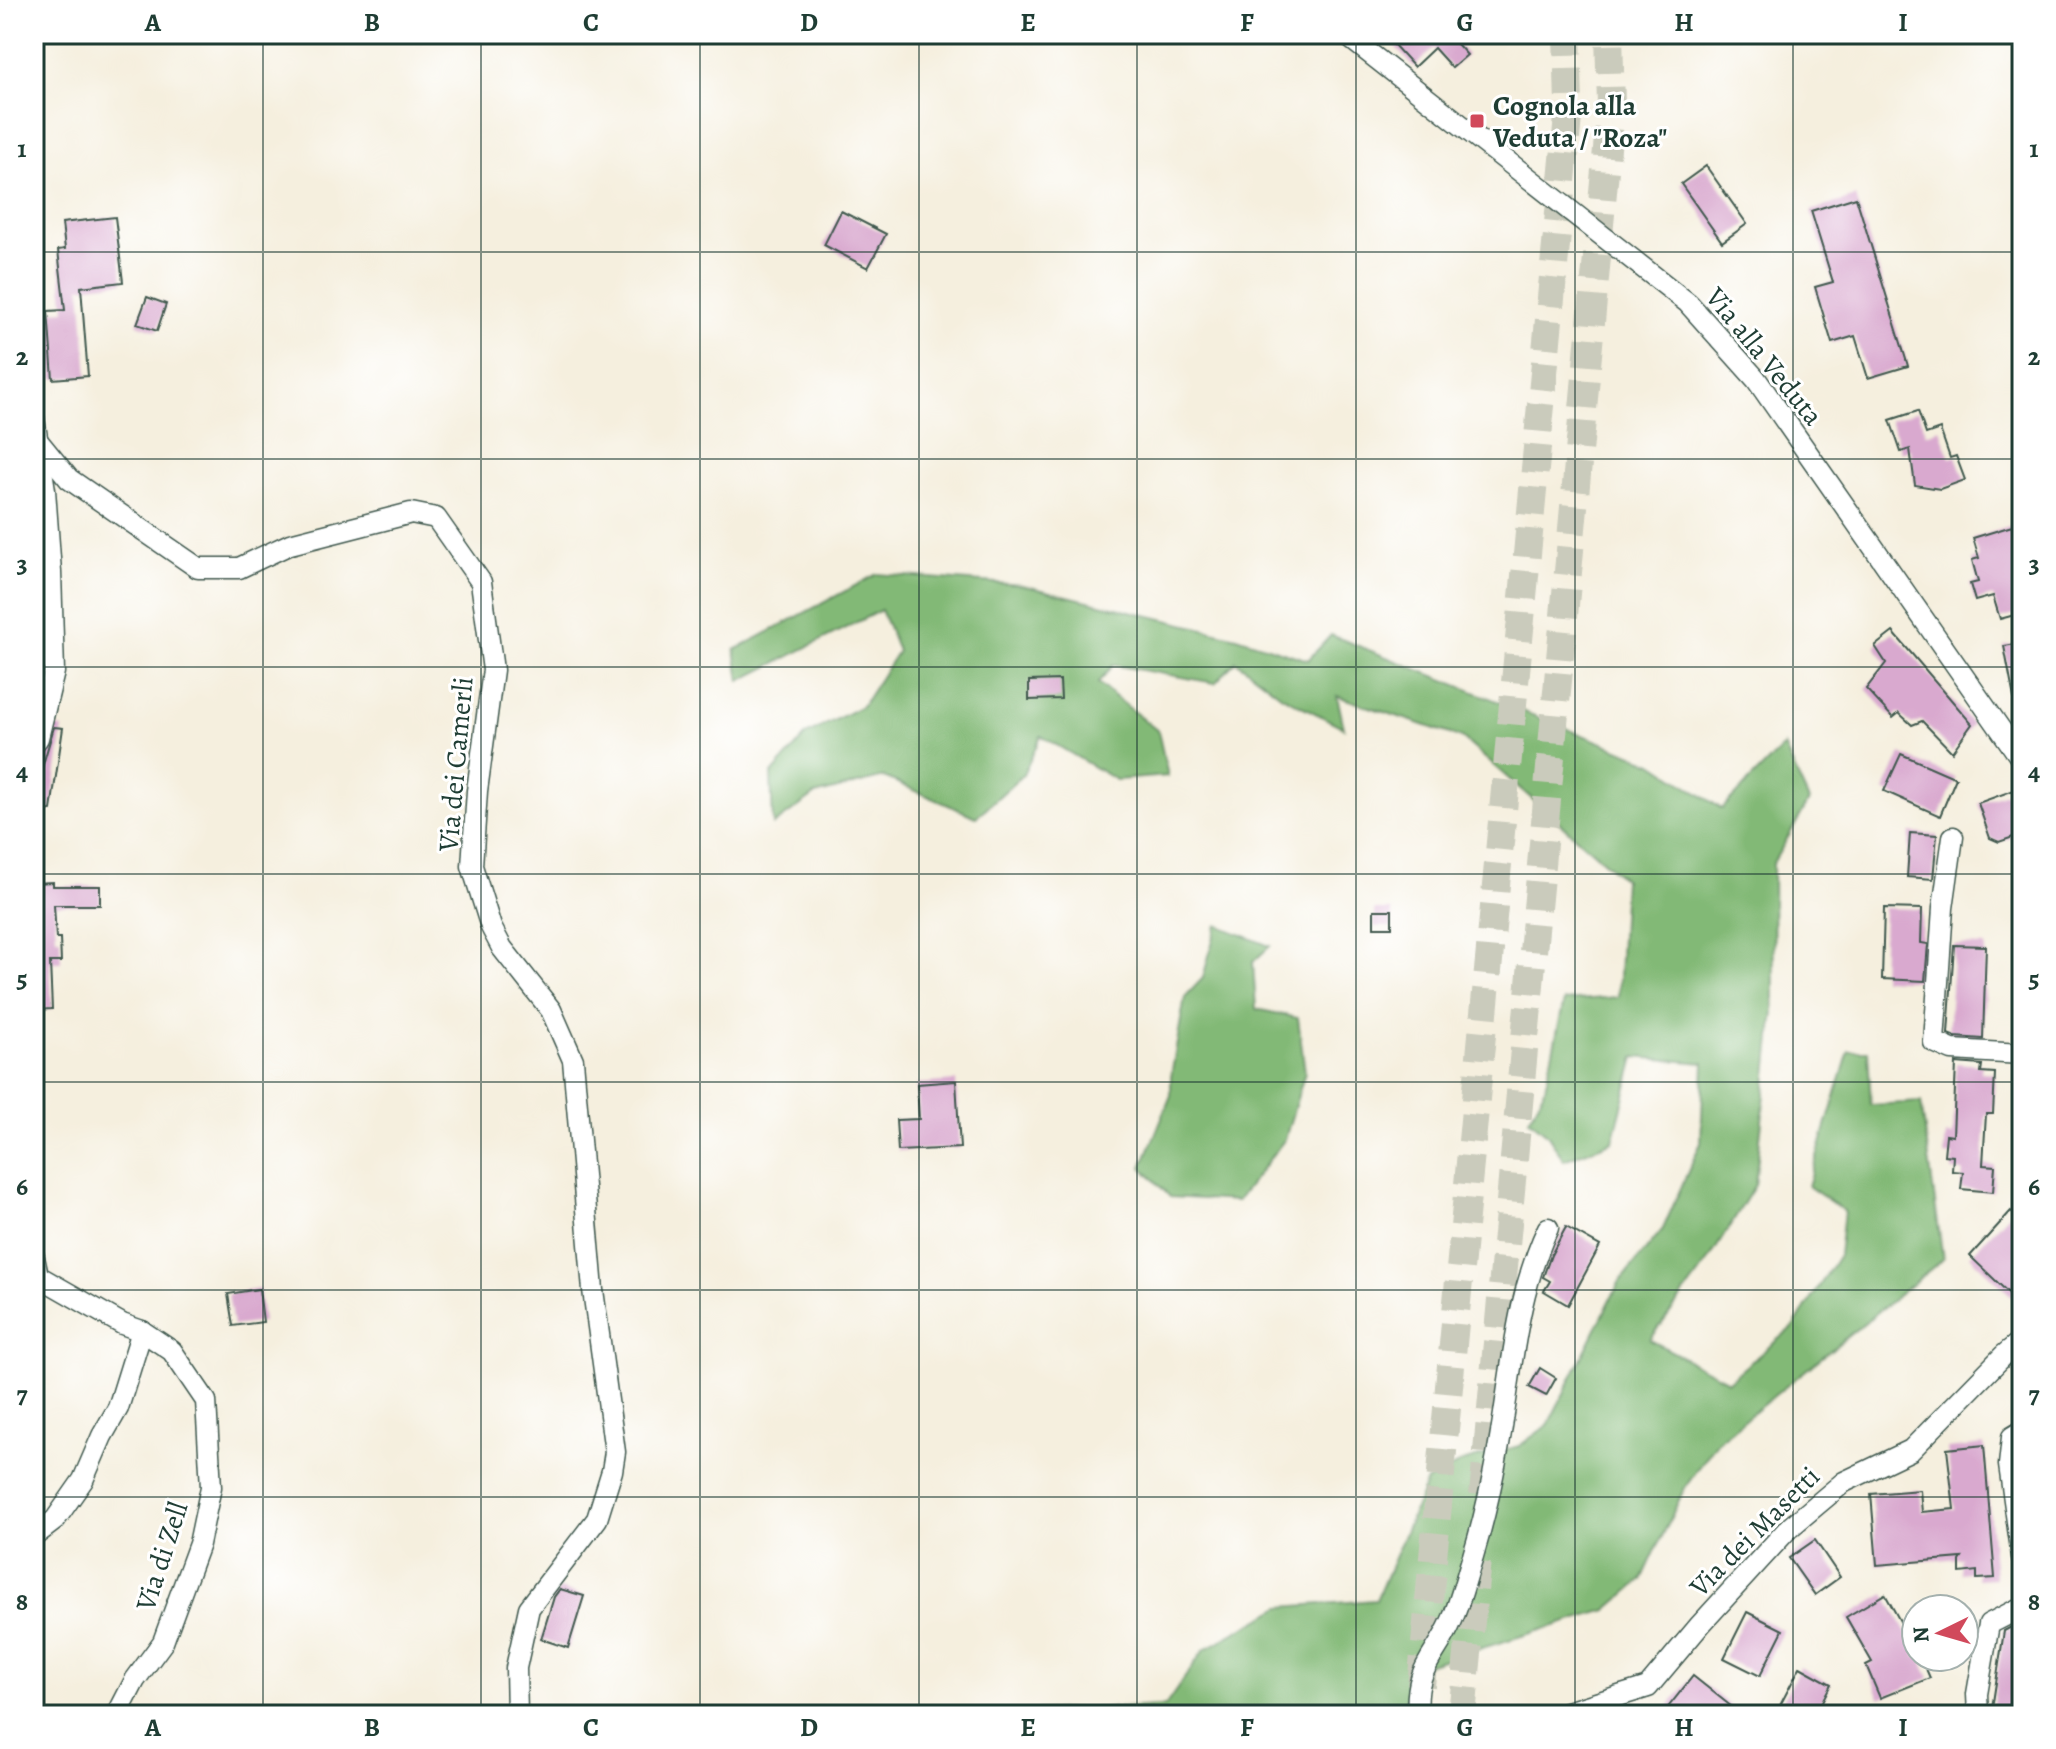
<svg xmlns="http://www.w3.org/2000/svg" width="2056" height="1749" viewBox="0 0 2056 1749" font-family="Alegreya,serif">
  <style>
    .forest { fill: #82b976; stroke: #507b55; stroke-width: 2 }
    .building { fill: #d9a9cf }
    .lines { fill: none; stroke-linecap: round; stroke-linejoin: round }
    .highway-tunnel { stroke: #cacbbc; stroke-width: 28; stroke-dasharray: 28 14; stroke-linecap: butt }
    .minor-casing { stroke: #3f584e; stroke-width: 23 }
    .minor { stroke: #fff; stroke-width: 20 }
    .grid { fill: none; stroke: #1f3d34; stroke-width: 2; stroke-opacity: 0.55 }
    .poi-dot { fill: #d1495b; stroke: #fff; stroke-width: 3 }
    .labels { text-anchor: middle; stroke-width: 6; stroke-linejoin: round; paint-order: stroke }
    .poi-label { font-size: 28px; font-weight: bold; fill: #1f3d34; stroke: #fff; text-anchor: start }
    .street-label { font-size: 28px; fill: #1f3d34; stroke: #fff }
    .neatline { fill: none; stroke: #1f3d34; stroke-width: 3 }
    .grid-label { font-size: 26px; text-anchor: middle; font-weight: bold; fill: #1f3d34 }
  </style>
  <rect width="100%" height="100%" fill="#fff"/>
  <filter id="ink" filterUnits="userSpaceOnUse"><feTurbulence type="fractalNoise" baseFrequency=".0125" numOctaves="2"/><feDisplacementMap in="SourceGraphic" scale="16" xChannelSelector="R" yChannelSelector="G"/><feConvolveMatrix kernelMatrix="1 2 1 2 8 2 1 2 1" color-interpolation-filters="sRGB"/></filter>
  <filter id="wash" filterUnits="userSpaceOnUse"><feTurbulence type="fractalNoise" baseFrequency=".006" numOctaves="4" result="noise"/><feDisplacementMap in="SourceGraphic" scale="32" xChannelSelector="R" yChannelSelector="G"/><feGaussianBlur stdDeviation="1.8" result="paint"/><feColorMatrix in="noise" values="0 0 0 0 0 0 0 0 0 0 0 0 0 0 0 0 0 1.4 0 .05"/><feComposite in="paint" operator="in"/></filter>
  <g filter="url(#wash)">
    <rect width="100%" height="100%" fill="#f5efde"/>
    <g class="forest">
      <polygon points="877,574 1022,585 1237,637 1308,660 1331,635 1653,763 1722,809 1784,746 1809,801 1773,863 1774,1011 1755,1185 1709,1260 1650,1340 1728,1381 1794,1326 1839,1255 1844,1211 1808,1186 1849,1051 1868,1051 1871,1105 1921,1102 1943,1259 1717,1442 1684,1489 1642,1580 1607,1610 1410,1670 1404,1715 951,1715 1165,1706 1204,1650 1281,1607 1376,1600 1427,1481 1462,1462 1519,1446 1548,1425 1620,1281 1663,1229 1701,1142 1704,1063 1635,1057 1613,1141 1564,1160 1547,1134 1529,1119 1544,1092 1564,1001 1618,997 1624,879 1462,738 1337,696 1344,728 1282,696 1236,661 1215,683 1113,665 1098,683 1158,731 1168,776 1116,780 1041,736 1023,775 976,817 884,777 815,795 773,825 771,775 806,735 862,706 898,651 881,610 740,681 735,650"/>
      <polygon points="1217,925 1270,946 1253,962 1256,1009 1298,1018 1305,1072 1285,1139 1237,1201 1170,1197 1142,1167 1171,1095 1171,1076 1185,997 1203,978"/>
    </g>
    <g id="blocks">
      <g class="building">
        <polygon points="1384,34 1450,34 1449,35 1467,55 1452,68 1434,48 1414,67"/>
        <polygon points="1706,166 1747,224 1722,242 1681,184"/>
        <polygon points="1856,197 1908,366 1868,378 1855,336 1832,343 1815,287 1833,282 1811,211"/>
        <polygon points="841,211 886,234 868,268 824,245"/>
        <polygon points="115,217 123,282 81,287 88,376 53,379 48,311 65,310 58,250 65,249 62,223"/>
        <polygon points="147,297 166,304 157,331 137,324"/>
        <polygon points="1918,411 1926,434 1940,429 1950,458 1956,456 1965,480 1940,489 1915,485 1910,449 1901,452 1890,420"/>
        <polygon points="2012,526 2022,559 2022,613 2000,619 1993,596 1975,601 1970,584 1978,582 1972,560 1979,558 1973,538"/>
        <polygon points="1893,632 1972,724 1952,752 1922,721 1912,725 1899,713 1893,718 1866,689 1886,663 1875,646"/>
        <polygon points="2022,643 2022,697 2014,698 2004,646"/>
        <polygon points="1060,680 1061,699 1029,700 1029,681"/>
        <polygon points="54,727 63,728 51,810 34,813 34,795"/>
        <polygon points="1901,754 1956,778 1940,816 1884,791"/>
        <polygon points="2017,789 2022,803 2022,834 1999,842 1990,838 1978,803"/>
        <polygon points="1910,833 1937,835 1933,879 1907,877"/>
        <polygon points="53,882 53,886 100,886 100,905 54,905 56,938 60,938 61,962 50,962 52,1009 34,1010 34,883"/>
        <polygon points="1884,908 1922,909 1921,943 1928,944 1925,981 1882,979"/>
        <rect x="1374" y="910" width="18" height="17"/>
        <polygon points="1954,945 1986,946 1983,1039 1955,1037 1948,1034"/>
        <polygon points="1956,1063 1982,1065 1981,1072 1995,1073 1993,1114 1986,1114 1983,1165 1995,1166 1993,1192 1961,1189 1963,1172 1952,1171 1953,1156 1944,1155 1946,1135 1953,1136"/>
        <polygon points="956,1081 960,1148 898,1151 896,1120 919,1119 917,1084"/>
        <polygon points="2011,1211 2022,1221 2022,1306 1970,1256"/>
        <polygon points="1566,1227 1600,1246 1568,1305 1544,1291 1550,1281 1543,1277 1551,1255"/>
        <polygon points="259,1289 263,1322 233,1326 228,1294"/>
        <polygon points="1540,1368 1556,1378 1546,1396 1529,1387"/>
        <polygon points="1984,1445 1995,1578 1977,1579 1977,1571 1960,1573 1960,1561 1962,1558 1877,1565 1871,1494 1920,1490 1922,1512 1954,1509 1947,1449"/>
        <polygon points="1815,1540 1840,1577 1815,1595 1789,1558"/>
        <polygon points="560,1589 584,1596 568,1648 541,1639 554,1597"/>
        <polygon points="1885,1594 1916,1650 1916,1657 1921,1657 1930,1678 1880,1698 1866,1665 1872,1662 1846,1617"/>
        <polygon points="1747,1612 1783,1630 1760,1676 1724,1658"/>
        <polygon points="2017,1624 2022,1625 2022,1715 1991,1715 2004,1631"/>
        <polygon points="1800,1667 1831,1684 1815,1715 1775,1715"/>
        <polygon points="1693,1676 1742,1715 1662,1715"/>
      </g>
    </g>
  </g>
  <g filter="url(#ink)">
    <use href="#blocks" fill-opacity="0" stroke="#3f584e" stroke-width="2"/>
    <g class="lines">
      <g class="highway-tunnel">
        <polyline points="1483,1495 1611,105 1609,34"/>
        <polyline points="1421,1686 1569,106 1567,34"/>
        <polyline points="1462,1715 1478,1549"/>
      </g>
      <defs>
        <g id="minor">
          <polyline points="1345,34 1688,303 1756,379 2022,760"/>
          <polyline points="34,418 45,490 51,572 54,672 38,738 34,743"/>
          <polyline points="38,441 69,479 198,568 239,568 290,544 411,513 436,518 481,582 493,670 477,791 472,866 491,927 502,948 551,1010 573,1060 593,1290 615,1452 612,1471 597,1519 529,1608 516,1668 517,1715"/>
          <polyline points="1953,837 1943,908 1934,1042 1952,1050 2022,1054"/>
          <polyline points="34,1257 38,1276 122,1324 142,1331 172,1351 206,1401 211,1487 199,1544 163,1642 135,1680 117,1715"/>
          <polyline points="2022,1431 2012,1437 2009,1465 2022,1557"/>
          <polyline points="34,1536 55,1520 83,1480 102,1436 118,1408 142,1331"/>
          <path d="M1418 1715C1414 1666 1435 1660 1452 1620 1461 1600 1466 1577 1473 1556 1483 1523 1491 1488 1497 1455 1512 1378 1514 1300 1548 1228"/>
          <polyline points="1557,1715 1648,1687 1700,1625 1788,1529 1844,1482 1911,1450 2004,1355 2022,1340"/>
          <polyline points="1978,1715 1977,1694 1989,1624 2022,1607"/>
        </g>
      </defs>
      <use href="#minor" class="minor-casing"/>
      <use href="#minor" class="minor"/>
    </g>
  </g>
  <path class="grid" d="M263 34V1715M481 34V1715M700 34V1715M919 34V1715M1137 34V1715M1356 34V1715M1575 34V1715M1793 34V1715M34 252H2022M34 459H2022M34 667H2022M34 874H2022M34 1082H2022M34 1290H2022M34 1497H2022"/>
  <rect class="poi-dot" x="1469" y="113" width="16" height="16" rx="4"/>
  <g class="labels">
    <g class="poi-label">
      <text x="1493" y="115">Cognola alla<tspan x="1493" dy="32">Veduta / "Roza"</tspan></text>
    </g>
    <g class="street-label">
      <text transform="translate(1765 356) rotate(51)" y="10">Via alla Veduta</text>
      <text transform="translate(455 764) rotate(-85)" y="10">Via dei Camerli</text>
      <text transform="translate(1754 1531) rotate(-45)" y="10">Via dei Masetti</text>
      <text transform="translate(161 1556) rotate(-72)" y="10">Via di Zell</text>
    </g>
  </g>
  <rect width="2056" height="1749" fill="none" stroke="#fff" stroke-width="88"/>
  <g transform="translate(1940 1633) rotate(265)"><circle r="38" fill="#ffffff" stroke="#a5b1ae" stroke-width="2"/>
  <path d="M0-6L14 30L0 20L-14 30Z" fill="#d1495b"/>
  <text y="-12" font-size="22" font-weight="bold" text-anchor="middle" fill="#1f3d34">N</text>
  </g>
  <rect x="44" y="44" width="1968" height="1661" class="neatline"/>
  <g class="grid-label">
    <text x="153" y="31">A</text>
    <text x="372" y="31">B</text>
    <text x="591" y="31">C</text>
    <text x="809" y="31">D</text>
    <text x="1028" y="31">E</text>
    <text x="1247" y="31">F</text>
    <text x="1465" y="31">G</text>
    <text x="1684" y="31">H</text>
    <text x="1903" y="31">I</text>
    <text x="22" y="157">1</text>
    <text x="2034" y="157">1</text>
    <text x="22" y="365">2</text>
    <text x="2034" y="365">2</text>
    <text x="22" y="572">3</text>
    <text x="2034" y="572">3</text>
    <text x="22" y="780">4</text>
    <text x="2034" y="780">4</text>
    <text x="22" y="987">5</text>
    <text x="2034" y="987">5</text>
    <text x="22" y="1195">6</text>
    <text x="2034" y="1195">6</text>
    <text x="22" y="1403">7</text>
    <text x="2034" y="1403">7</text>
    <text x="22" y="1610">8</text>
    <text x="2034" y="1610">8</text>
    <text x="153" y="1736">A</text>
    <text x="372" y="1736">B</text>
    <text x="591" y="1736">C</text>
    <text x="809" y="1736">D</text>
    <text x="1028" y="1736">E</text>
    <text x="1247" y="1736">F</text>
    <text x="1465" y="1736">G</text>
    <text x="1684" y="1736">H</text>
    <text x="1903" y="1736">I</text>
  </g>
</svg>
